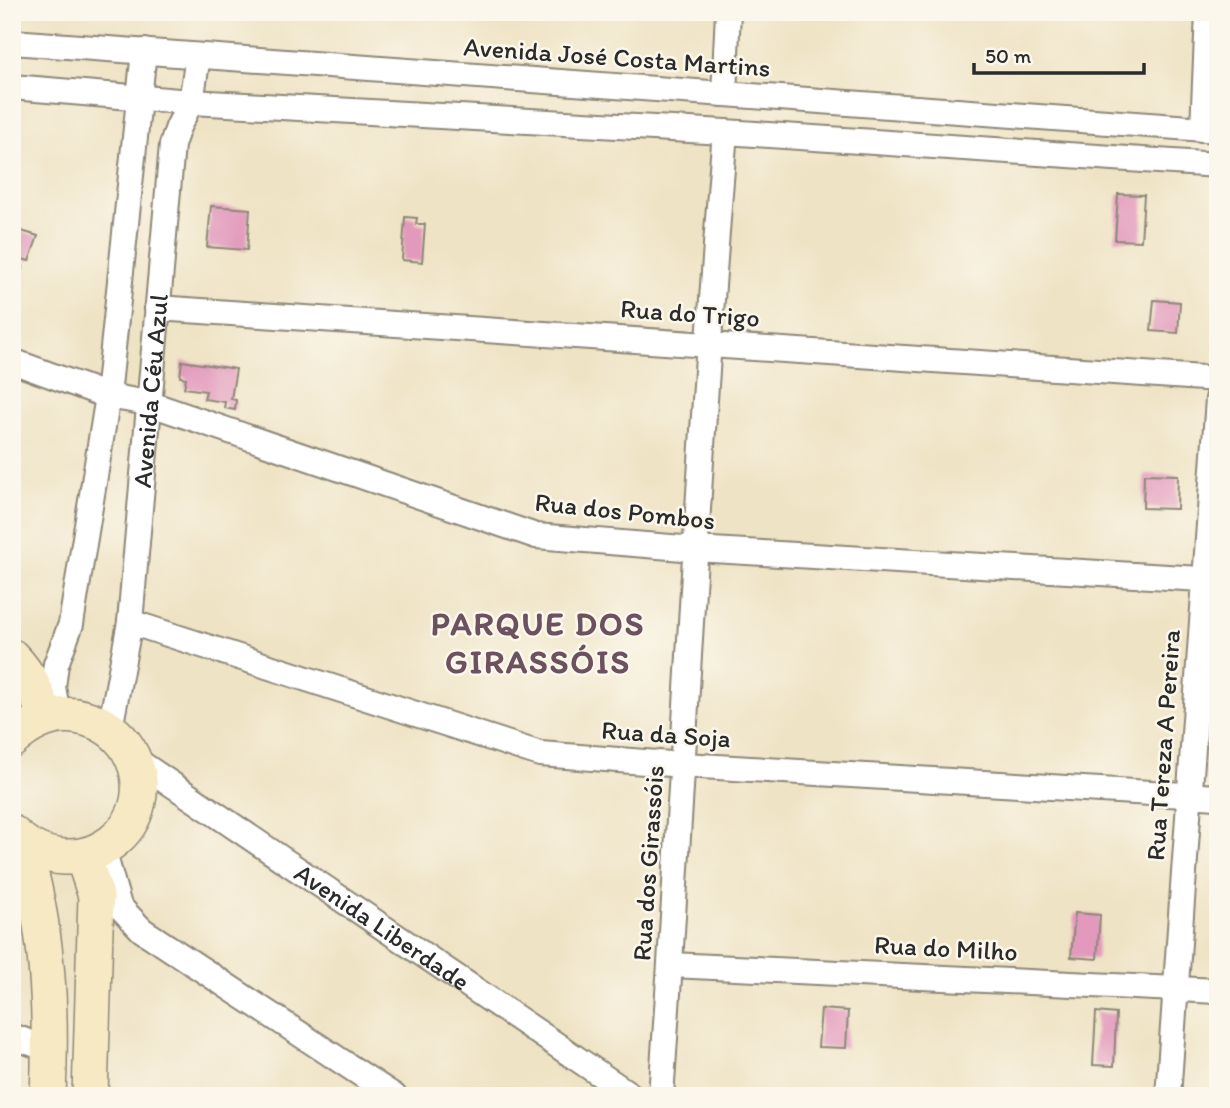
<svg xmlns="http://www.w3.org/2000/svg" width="1230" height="1108" viewBox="0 0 1230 1108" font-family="Itim,sans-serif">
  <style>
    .building { fill: #e299bc }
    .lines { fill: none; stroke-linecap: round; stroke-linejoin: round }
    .street-casing { stroke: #8d8778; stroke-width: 28 }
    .secondary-casing { stroke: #8d8778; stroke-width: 38 }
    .street { stroke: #fff; stroke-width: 24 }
    .secondary { stroke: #f7e9c3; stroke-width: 35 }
    .labels { text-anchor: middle; stroke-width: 5; stroke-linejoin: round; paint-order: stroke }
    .street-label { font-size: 26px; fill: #2b2b2b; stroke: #fbf7ec }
    .district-label { font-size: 33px; font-weight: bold; letter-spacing: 2px; fill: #6b525e; stroke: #fbf7ec }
  </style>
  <rect width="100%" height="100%" fill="#fbf7ec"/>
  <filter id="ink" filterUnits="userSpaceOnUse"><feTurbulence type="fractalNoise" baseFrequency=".0143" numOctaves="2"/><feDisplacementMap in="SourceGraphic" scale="14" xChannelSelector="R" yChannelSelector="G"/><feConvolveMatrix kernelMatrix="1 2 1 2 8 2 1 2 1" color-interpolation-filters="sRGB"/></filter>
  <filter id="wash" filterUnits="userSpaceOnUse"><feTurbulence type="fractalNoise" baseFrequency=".00686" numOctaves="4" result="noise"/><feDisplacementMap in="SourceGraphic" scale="28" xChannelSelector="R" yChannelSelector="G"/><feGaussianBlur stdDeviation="1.57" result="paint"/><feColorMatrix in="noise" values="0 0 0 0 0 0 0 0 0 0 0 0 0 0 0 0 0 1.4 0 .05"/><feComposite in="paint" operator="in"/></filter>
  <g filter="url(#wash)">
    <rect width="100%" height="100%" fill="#efe3c5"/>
    <g id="blocks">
      <g class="building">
        <polygon points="1118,194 1144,195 1141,241 1115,240"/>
        <polygon points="211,206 250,209 247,250 207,247"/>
        <polygon points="405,217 417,218 416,224 425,224 422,262 402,260"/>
        <polygon points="18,230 38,236 29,261 12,256"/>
        <polygon points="12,262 23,266 13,294 12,294"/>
        <polygon points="1154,300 1180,302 1178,333 1151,331"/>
        <polygon points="182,361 236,369 231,399 236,400 235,410 224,408 225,402 204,399 206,391 184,388 186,378 180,377"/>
        <polygon points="1144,474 1178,475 1177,509 1143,508"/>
        <polygon points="1075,913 1100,915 1097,959 1071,957"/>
        <polygon points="821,1009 848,1011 846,1048 818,1047"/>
        <polygon points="1096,1012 1116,1014 1114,1066 1093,1065"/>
      </g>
    </g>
  </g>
  <g filter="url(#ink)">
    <use href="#blocks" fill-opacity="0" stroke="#8d8778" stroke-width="2"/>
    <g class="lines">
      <defs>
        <g id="street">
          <polyline points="12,42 1218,130"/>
          <polyline points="12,87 191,102 725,132 1218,165"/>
          <polyline points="724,94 728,12"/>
          <polyline points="1203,129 1208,12"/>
          <polyline points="157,308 1218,379"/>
          <polyline points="12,361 108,396 148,403 536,536 695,549 1218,580"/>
          <polyline points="130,622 540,754 684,765 1218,797"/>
          <polyline points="58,715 53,687 56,664 71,624 108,396 144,51"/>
          <path id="s1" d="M110 729 130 622 172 145 178 127 191 102 198 56"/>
          <path id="s2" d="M133 758 632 1096"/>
          <polyline points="103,849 119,906 142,930 394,1096"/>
          <polyline points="671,965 1218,991"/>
          <polyline points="12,1036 50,1050"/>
          <path d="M661 1096C684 775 698 453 725 132"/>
          <polyline points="1168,1096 1218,399"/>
        </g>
        <g id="secondary">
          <path d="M12 657C30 675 37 694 46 718"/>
          <path d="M12 740C33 721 57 710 85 718 103 723 118 733 128 749 172 824 78 896 12 833"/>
          <path d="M22 843C48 925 52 1010 48 1096"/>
          <polyline points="83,857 96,896 90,1096"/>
        </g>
      </defs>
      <use href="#street" class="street-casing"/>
      <use href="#secondary" class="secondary-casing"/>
      <use href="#street" class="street"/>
      <use href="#secondary" class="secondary"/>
    </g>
  </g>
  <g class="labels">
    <g class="street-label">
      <text transform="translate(617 57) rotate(4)" y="9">Avenida José Costa Martins</text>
      <text transform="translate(690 313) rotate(4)" y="9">Rua do Trigo</text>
      <text dy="9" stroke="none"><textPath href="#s1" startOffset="341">Avenida Céu Azul</textPath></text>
      <text transform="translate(625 511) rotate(6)" y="9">Rua dos Pombos</text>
      <text transform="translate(666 734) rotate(4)" y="9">Rua da Soja</text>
      <text transform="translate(1163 745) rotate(-86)" y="9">Rua Tereza A Pereira</text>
      <text transform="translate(648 863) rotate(-86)" y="9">Rua dos Girassóis</text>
      <text dy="9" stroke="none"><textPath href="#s2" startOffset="301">Avenida Liberdade</textPath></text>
      <text transform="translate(946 948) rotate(3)" y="9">Rua do Milho</text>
    </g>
    <g class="district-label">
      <text x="538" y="635">PARQUE DOS<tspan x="538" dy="38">GIRASSÓIS</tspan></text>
    </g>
  </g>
  <rect width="1230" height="1108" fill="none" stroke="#fbf7ec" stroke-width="42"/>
  <path d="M974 63v10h170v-10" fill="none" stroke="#2b2b2b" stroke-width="3.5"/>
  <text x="985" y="63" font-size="21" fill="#2b2b2b" stroke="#fbf7ec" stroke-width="5" paint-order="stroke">50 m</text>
</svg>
